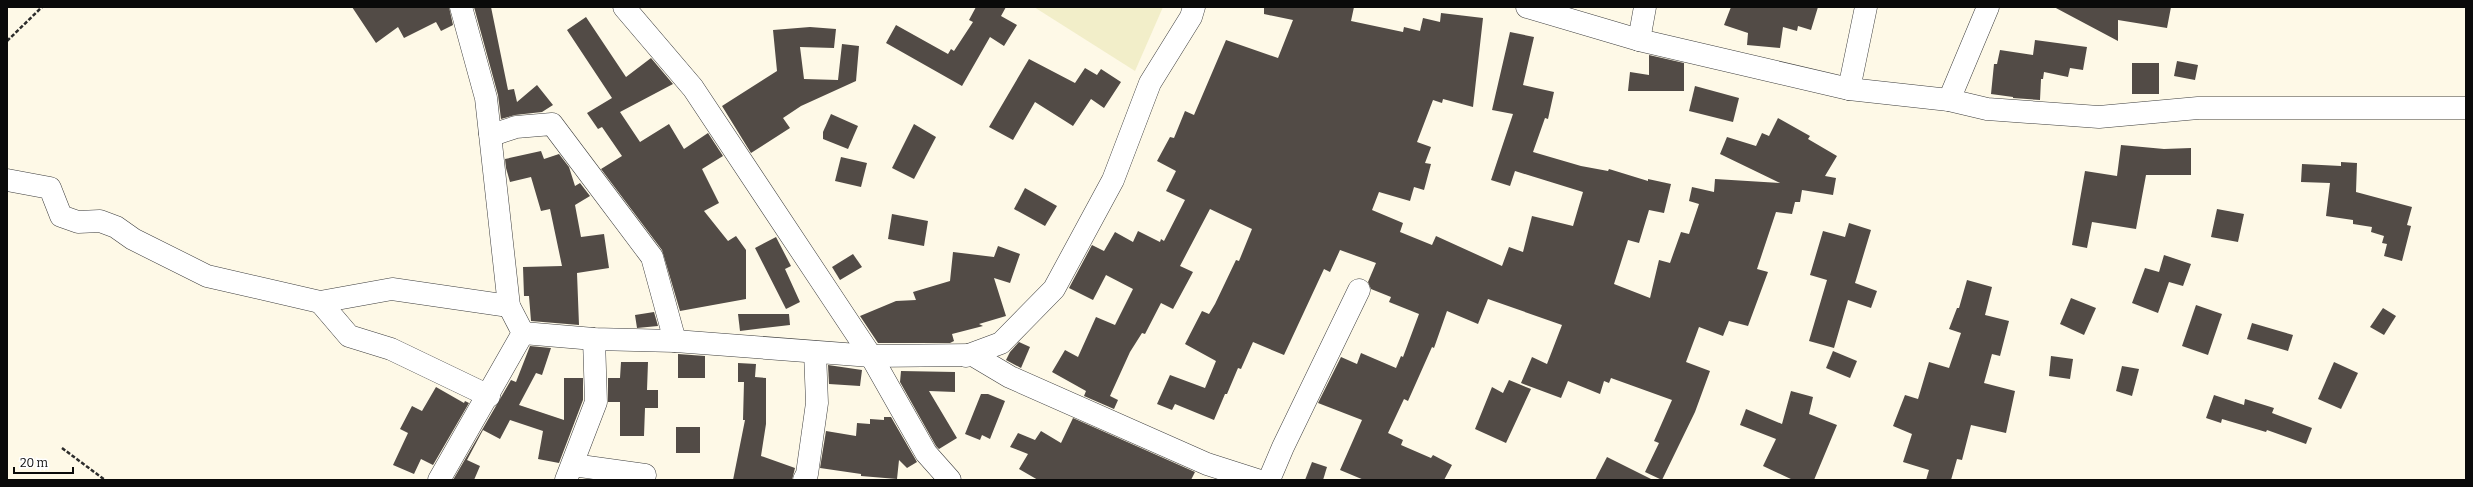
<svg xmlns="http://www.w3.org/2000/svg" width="2473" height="487" viewBox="0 0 2473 487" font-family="Bitter,serif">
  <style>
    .farmland { fill: #f2eec9 }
    .building { fill: #524b46 }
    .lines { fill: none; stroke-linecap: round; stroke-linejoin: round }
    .minor-casing { stroke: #3d3d3d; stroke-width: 23 }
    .path { stroke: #2c2c2c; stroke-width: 2.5; stroke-dasharray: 4 2; stroke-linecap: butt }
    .minor { stroke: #fff; stroke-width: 22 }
  </style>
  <rect width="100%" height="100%" fill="#fef9e7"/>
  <polygon class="farmland" points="1034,7 1163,7 1135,71"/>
  <g class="building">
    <polygon points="352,7 449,7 453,25 441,31 436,22 404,38 398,27 376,43"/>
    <polygon points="474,7 491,7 508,90 514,89 517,102 537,85 553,105 542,112 515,115 501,119 498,95"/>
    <polygon points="976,7 1006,7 1001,16 1017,25 1004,46 990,37 962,86 886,43 896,25 948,54 951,49 954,51 973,22 969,20"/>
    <polygon points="1264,7 1354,7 1351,21 1403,32 1404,27 1420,31 1423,18 1440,22 1441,13 1483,18 1473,107 1443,99 1442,103 1433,100 1417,142 1431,147 1425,163 1431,164 1424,190 1414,187 1410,201 1379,192 1372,210 1403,223 1400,232 1432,245 1436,236 1502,266 1509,247 1523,252 1532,216 1573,226 1583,192 1515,171 1510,186 1491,180 1513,114 1492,110 1510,32 1534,37 1523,85 1554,92 1548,119 1545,118 1533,152 1581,166 1608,171 1609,169 1648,181 1648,179 1671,184 1664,213 1649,210 1639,243 1628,240 1614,284 1650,298 1659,260 1670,263 1681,232 1689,234 1699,204 1689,201 1692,187 1714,192 1715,179 1780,183 1720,154 1727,137 1756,146 1762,133 1769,136 1778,118 1810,136 1808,139 1837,156 1825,176 1836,178 1833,195 1802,190 1800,202 1795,202 1792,214 1776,212 1757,269 1768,272 1748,326 1729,321 1723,336 1699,327 1686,362 1710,371 1695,412 1662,480 1645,472 1659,443 1654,441 1672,400 1611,378 1609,383 1604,381 1600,394 1568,381 1561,398 1521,383 1532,357 1547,364 1562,325 1488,299 1478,324 1447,311 1434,348 1432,347 1408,401 1404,399 1388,433 1403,440 1401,445 1431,458 1433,455 1452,465 1444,480 1364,480 1340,470 1362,420 1318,403 1341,357 1357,364 1361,353 1396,368 1401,356 1403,357 1419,314 1389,302 1391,297 1371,289 1368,282 1376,263 1340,250 1330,272 1324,269 1284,355 1253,342 1241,369 1238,368 1227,394 1225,394 1214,420 1175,404 1172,410 1157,404 1170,375 1205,388 1216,361 1185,344 1202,311 1209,314 1215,304 1236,260 1239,261 1252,229 1210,209 1180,266 1193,272 1173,309 1161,303 1145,334 1142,333 1130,352 1110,396 1118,400 1114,409 1084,396 1086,391 1052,372 1065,350 1078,357 1096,317 1115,325 1133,289 1106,275 1093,300 1069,288 1092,245 1104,251 1115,232 1133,242 1138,231 1160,242 1161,239 1164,241 1185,200 1166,191 1176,171 1157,161 1170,137 1174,138 1185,111 1194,115 1226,40 1278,58 1293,20 1264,14"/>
    <polygon points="1731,7 1818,7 1811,30 1798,26 1797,31 1783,27 1780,48 1747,45 1748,33 1724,25"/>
    <polygon points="2054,7 2171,7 2167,28 2118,20 2118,41"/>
    <polygon points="586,17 626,77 651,58 673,84 620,112 640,142 669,124 684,149 708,133 723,156 702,169 719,203 704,211 728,241 736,236 746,250 746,299 680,311 662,250 601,169 622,156 602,127 598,129 587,113 612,98 567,30"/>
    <polygon points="810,27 836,29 834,48 800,47 804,79 838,80 842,44 859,46 856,81 801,106 783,118 790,128 751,153 722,106 777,71 773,30"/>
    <polygon points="2035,40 2087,47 2083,70 2070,68 2068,77 2044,72 2043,79 2041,79 2040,100 2013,98 2013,97 1991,94 1994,64 1997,64 2000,50 2033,55"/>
    <polygon points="1649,55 1684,63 1684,91 1628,91 1630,72 1649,75"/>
    <polygon points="1029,59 1075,83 1085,68 1097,75 1101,69 1121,82 1104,108 1091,99 1073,126 1035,102 1013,140 989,127"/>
    <polygon points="2177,61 2198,65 2195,80 2174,76"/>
    <rect x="2132" y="63" width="27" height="31"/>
    <polygon points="1695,86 1739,98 1733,122 1689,111"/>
    <polygon points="831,114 858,126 848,149 823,139 823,132"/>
    <polygon points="914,124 936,137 914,179 892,168"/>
    <polygon points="2121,145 2164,149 2191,148 2191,175 2146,175 2136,229 2092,222 2087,248 2072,245 2085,171 2117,176"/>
    <polygon points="541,151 544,159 559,154 569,167 575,186 580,183 590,196 575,205 581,237 604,234 609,268 577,273 579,325 531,321 529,296 524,296 523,267 562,266 550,209 541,211 531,177 510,182 506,168 505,159"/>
    <polygon points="841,157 867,163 861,187 835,181"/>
    <polygon points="2341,162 2357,163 2356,192 2412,207 2407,225 2411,226 2402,261 2384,256 2387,244 2382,243 2384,236 2371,232 2372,227 2353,224 2353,220 2326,216 2330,183 2301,182 2302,164 2341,166"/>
    <polygon points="1025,188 1057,206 1045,226 1014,209"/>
    <polygon points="2217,209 2244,214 2238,242 2211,237"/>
    <polygon points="892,214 928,221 924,246 888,239"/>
    <polygon points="1849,223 1871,230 1855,283 1877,291 1871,308 1848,300 1834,348 1809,341 1827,280 1810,275 1823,231 1845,237"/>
    <polygon points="776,237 791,266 785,269 800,302 786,309 755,248"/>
    <polygon points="998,246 1020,254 1010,283 994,278 1006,316 979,324 983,326 952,334 954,341 950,343 878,343 860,316 896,301 916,300 913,292 950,281 953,252 994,257"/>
    <polygon points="853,254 862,267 840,280 832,267"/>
    <polygon points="2164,255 2191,264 2183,286 2169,282 2158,313 2132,303 2145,268 2159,272"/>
    <polygon points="1967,280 1992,287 1985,315 2009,321 2000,356 1992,354 1984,383 2015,391 2006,433 1971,425 1962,460 1957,459 1951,480 1926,480 1929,470 1903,462 1912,434 1893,426 1905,395 1918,399 1929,362 1949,368 1961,333 1949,329 1957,308 1959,308"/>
    <polygon points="2071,298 2096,308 2084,335 2060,324"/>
    <polygon points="2196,305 2222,314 2208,355 2182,346"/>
    <polygon points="2383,308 2396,316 2384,335 2370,327"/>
    <polygon points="654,312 658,326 637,328 635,315"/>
    <polygon points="738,314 789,314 790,325 740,331"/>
    <polygon points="2252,323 2293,335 2288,351 2247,339"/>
    <polygon points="1019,342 1030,347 1021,368 1006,360 1010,352"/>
    <polygon points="530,346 551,348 542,375 536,373 519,405 564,420 564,378 583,378 583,400 559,463 538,459 543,431 510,420 500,439 483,430 467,460 480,466 474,480 453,480 511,380 516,382"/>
    <polygon points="1833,351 1857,361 1850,378 1826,368"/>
    <polygon points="678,354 705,356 705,378 678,378"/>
    <polygon points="2051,356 2073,359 2070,379 2049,376"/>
    <polygon points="621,362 648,362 647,390 658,390 658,408 645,408 644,436 620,436 620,402 608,402 608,378 620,378"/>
    <polygon points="2334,362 2358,373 2341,409 2318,399"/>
    <polygon points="738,363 756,364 755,377 766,378 766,424 761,456 795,468 792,480 733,480 745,420 743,420 744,382 738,382"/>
    <polygon points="828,365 862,370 860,386 829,384"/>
    <polygon points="2122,366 2139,369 2132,396 2116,391"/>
    <polygon points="901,371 955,372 955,392 929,391 957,438 939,449 936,446 900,382"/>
    <polygon points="1509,380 1531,389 1506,443 1475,429 1492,387 1503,393"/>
    <polygon points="436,387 464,403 465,401 469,403 433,465 421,459 414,474 393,465 408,433 400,429 412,406 422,411"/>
    <polygon points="1791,391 1813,397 1809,414 1837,425 1814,480 1793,480 1763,466 1776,439 1740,425 1746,409 1782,424"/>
    <polygon points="981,394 988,394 1005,401 990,439 982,435 980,440 965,434"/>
    <polygon points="2214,395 2244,405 2245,399 2274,408 2272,413 2312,428 2306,444 2267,430 2266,432 2222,419 2221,423 2206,418"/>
    <polygon points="884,417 891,417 917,462 907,468 899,460 897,479 861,476 861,474 820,468 826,431 856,436 857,423 870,424 870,419 884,420"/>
    <polygon points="1073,418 1195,472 1191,480 1038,480 1019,469 1028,454 1010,447 1018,433 1035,440 1041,431 1061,443"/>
    <rect x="676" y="427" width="24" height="26"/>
    <polygon points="1607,457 1653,480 1595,480"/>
    <polygon points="1312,462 1327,467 1323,480 1305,480"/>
  </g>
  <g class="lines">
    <defs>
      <g id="minor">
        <polyline points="624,7 693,88 871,356 926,453 950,480"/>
        <polyline points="1527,7 1639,40 1849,89 1949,100 1987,109 2099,117 2198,108 2466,108"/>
        <polyline points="1639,40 1645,7"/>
        <polyline points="1849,89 1866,7"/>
        <polyline points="1949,100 1988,7"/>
        <polyline points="490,133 498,133 516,127 552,124 652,257 675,341"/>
        <polyline points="7,180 50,188 61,216 78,222 100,221 116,227 133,239 207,276 320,302 392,289 509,306"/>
        <polyline points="320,302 349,336 391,349 489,396"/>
        <polyline points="523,333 594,339 675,341 871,356 973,355 1010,377 1207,464 1257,480"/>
        <polyline points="966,356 1001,343 1054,289 1113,180 1150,83 1191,17 1194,7"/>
        <polyline points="573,465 645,475"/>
        <polyline points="439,480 523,333 509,306 486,98 461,7"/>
        <polyline points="566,480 596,402 594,339"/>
        <polyline points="804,480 807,474 817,403 815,352"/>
        <polyline points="1269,480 1283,447 1359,290"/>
      </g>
    </defs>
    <use href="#minor" class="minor-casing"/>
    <g class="path">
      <polyline points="7,41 42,7"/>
      <polyline points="62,448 105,480"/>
    </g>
    <use href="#minor" class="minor"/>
  </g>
  <rect width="2473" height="487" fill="none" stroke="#0a0a0a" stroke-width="16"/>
  <path d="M14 467v6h59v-6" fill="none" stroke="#0a0a0a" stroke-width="2"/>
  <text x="20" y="467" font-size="12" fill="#0a0a0a" stroke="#ffffff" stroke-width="3" paint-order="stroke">20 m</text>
</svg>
